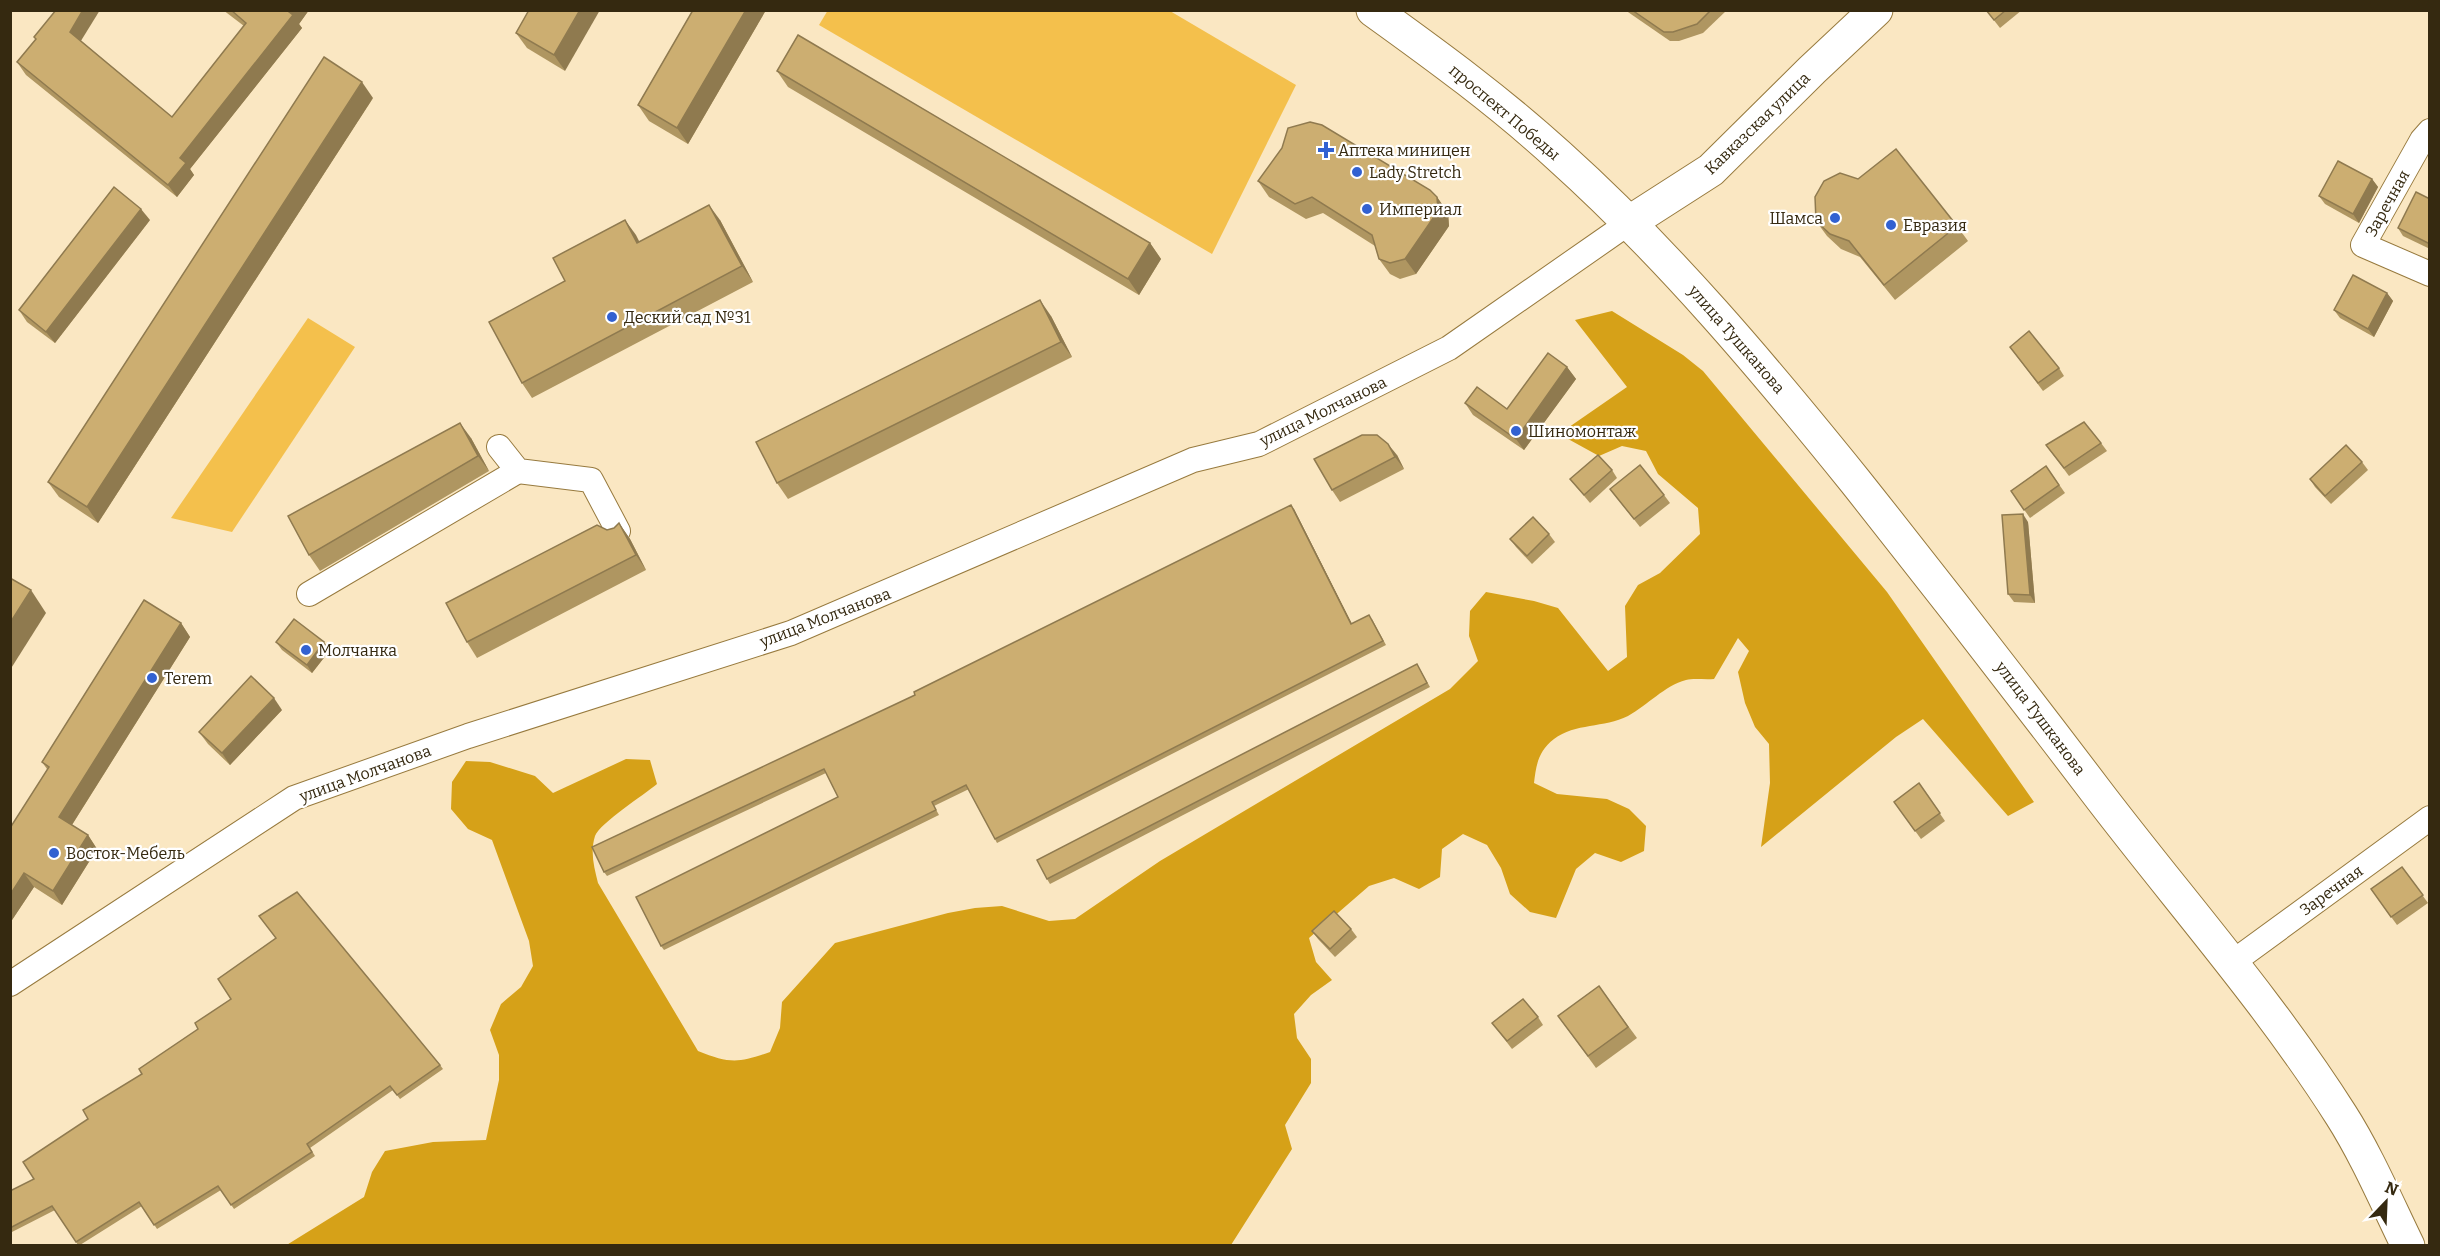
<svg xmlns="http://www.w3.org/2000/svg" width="2440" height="1256" viewBox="0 0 2440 1256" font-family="Bitter,serif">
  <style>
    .green { fill: #f4c04c }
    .forest { fill: #d6a118 }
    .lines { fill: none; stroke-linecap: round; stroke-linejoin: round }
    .street-casing { stroke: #977a3e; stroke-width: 26 }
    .secondary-casing { stroke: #977a3e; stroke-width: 35 }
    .primary-casing { stroke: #977a3e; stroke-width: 35 }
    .street { stroke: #fff; stroke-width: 24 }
    .secondary { stroke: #fff; stroke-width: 33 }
    .primary { stroke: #fff; stroke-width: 33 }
    .wall { fill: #af9661 }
    .shaded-wall { fill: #8f7a4f }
    .building { fill: #ccae71; stroke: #8f7a4f; stroke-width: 1.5 }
    .poi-dot { fill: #3261d1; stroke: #fff; stroke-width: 2 }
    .labels { text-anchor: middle; stroke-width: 4.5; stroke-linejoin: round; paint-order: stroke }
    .street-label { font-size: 16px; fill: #352910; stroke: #fff }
    .poi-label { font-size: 16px; fill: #352910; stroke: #fff; text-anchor: start }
  </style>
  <rect width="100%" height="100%" fill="#fae7c2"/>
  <g class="green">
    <polygon points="828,10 1170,11 1296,85 1212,254 819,25"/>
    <polygon points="308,318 355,347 232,532 171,518"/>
  </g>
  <path class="forest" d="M1612 311 1683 355 1703 371 1887 592 2034 802 2008 816 1923 719 1896 737 1761 847 1770 783 1769 744 1755 727 1745 703 1738 672 1749 651 1738 638 1714 679C1705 680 1694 678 1686 680 1664 686 1648 705 1628 716 1604 728 1575 723 1554 739 1538 751 1536 766 1534 783L1557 794 1607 799 1629 809 1646 826 1644 851 1621 862 1595 853 1576 869 1556 918 1530 912 1510 894 1501 868 1487 845 1463 834 1442 849 1440 877 1419 889 1394 878 1369 886 1309 938 1316 962 1332 980 1311 995 1294 1014 1297 1038 1311 1059V1083L1285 1125 1292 1149 1231 1245 285 1246 364 1197 372 1172 385 1151 433 1142 486 1140 499 1080V1055L490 1030 501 1004 521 987 533 966 529 941 492 840 468 829 451 809 452 782 466 761 490 762 535 776 553 793 626 759 650 760 657 784C644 795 600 823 595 836 590 852 594 867 598 883L698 1051C730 1064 739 1063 770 1052L780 1028 782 1002 835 943 948 913 975 908 1002 906 1049 921 1075 919 1160 861 1450 689 1478 661 1469 636 1470 611 1486 592 1534 601 1558 608 1608 671 1627 657 1625 606 1638 585 1660 573 1700 534 1698 508 1658 474 1646 451 1622 446 1599 456 1559 434 1627 387 1575 320Z"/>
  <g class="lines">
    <defs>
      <g id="street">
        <polyline points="2430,131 2422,140 2363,245 2430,274"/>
        <polyline points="499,447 518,471 591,480 618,531"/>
        <polyline points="309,594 518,471"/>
        <polyline points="2233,962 2430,818"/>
        <polyline points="10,984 294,798 468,736 791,633 1193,460 1259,444 1449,348 1630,222"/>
      </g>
      <polyline id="secondary" points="1630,222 1711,170 1812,70 1876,10"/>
      <path id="primary" d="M1373 10C1437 56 1500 102 1559 156 1668 254 1763 367 1855 481 1936 583 2016 686 2095 790 2177 898 2268 1000 2341 1115 2366 1154 2387 1203 2408 1246"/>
    </defs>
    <use href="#street" class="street-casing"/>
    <use href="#secondary" class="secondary-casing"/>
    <use href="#primary" class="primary-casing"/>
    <use href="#street" class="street"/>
    <use href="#secondary" class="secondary"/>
    <use href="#primary" class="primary"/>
  </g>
  <g class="wall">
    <polygon points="223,10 309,10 299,24 302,28 190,169 194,175 177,197 26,75 17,62 36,39 34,37 81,41 172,117 244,26"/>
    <polygon points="529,10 565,71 527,48 516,33"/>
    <polygon points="693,10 766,10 688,144 649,121 638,105"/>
    <polygon points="1625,10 1727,10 1703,33 1679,41 1670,41"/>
    <polygon points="1986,10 2022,10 2000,28"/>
    <polygon points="777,71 1150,243 1161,259 1139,295 788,87"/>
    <polygon points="373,98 98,523 59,497 48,482"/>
    <polygon points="2372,179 2378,187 2359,223 2325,204 2319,196"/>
    <polygon points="1258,181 1437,197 1448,213 1449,226 1416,274 1400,279 1390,274 1379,259 1375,246 1323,213 1306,219 1269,197"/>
    <polygon points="2430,199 2430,249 2403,236 2398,228"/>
    <polygon points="150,220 55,343 27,322 19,310"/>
    <polygon points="625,220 639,242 720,220 753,282 532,398 522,383 565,281"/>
    <polygon points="1816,221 1957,226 1968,241 1895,300 1860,257 1841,249 1827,236"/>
    <polygon points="2387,293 2393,301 2374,337 2340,318 2334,310"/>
    <polygon points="1051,316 1072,357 788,499 777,483"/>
    <polygon points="2010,347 2059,368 2064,376 2043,391"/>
    <polygon points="1567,367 1576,379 1524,450 1473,415 1465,403 1507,409"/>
    <polygon points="471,438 489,471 320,571 309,555"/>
    <polygon points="2101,443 2107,451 2069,476 2046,445"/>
    <polygon points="1397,455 1404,469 1340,502 1332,490"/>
    <polygon points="2362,462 2368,470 2331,504 2315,487 2310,479"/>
    <polygon points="2046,466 2065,493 2030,518 2011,491"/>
    <polygon points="1612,470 1617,478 1590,503 1570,479"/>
    <polygon points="1610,489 1664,495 1670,503 1640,527"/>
    <polygon points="1294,509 1352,624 1372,619 1386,645 997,843 969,789 934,806 939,815 664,950 661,946 838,797 826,773 607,876 604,872 915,695"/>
    <polygon points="2028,522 2035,603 2014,602 2008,594"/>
    <polygon points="619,523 630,539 646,570 477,658 467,642 607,530 614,528"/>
    <polygon points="1549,534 1555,542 1532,564 1516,547 1510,539"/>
    <polygon points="181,623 190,637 72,825 88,835 97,849 62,905 34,887 10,923 47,769 42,762"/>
    <polygon points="276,642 330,650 312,673 282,650"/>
    <polygon points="1417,664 1430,687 1050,884 1047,879"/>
    <polygon points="282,710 230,765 208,744 199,732"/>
    <polygon points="1919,783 1945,821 1921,839 1894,802"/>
    <polygon points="2402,867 2428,903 2397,925 2371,889"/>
    <polygon points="1351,929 1357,937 1335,957 1318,939 1312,931"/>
    <polygon points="1599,986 1637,1038 1596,1068 1558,1016"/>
    <polygon points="1538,1017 1543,1025 1512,1049 1492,1023"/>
    <polygon points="440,1065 443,1069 400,1099 393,1090 310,1148 315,1156 234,1209 221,1190 157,1229 142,1206 80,1245 78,1245 55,1210 10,1233 10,1191"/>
  </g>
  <g class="shaded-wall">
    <polygon points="83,10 100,10 79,44 70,32"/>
    <polygon points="291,10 309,10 299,24 302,28 190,169 194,175 177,197 168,185 180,158"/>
    <polygon points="580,10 600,10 565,71 554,55"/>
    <polygon points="746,10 766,10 688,144 677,128"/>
    <polygon points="362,82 373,98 98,523 87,507"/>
    <polygon points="2372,179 2378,187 2359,223 2353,214"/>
    <polygon points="1437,197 1448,213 1449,226 1416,274 1405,259"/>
    <polygon points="709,205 720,220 753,282 742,266"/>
    <polygon points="141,209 150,220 55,343 46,332"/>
    <polygon points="625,220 636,235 648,259 637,243"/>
    <polygon points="1150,243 1161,259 1139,295 1128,279"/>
    <polygon points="2387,293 2393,301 2374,337 2368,329"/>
    <polygon points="1040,300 1051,316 1072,357 1061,342"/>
    <polygon points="1567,367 1576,379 1524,450 1516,439"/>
    <polygon points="460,423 471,438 489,471 478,456"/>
    <polygon points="1388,444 1397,455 1404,469 1395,457"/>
    <polygon points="1291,505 1294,509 1354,628 1351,624"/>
    <polygon points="2023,514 2028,522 2035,603 2030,595"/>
    <polygon points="619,523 630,539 646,570 636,555"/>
    <polygon points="31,590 46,613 10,670 10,623"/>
    <polygon points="181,623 190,637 68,831 59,817"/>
    <polygon points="324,642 330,650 312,673 307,665"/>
    <polygon points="274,698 282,710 230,765 222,753"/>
    <polygon points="88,835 97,849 62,905 53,891"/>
    <polygon points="24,873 34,887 10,923 10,895"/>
  </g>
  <g class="building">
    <polygon points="56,10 83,10 70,32 172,117 246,23 231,10 291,10 289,12 293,15 180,158 186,163 168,185 17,62 36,39 34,37"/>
    <polygon points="529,10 580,10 554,55 516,33"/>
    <polygon points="693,10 746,10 677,128 638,105"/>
    <polygon points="1632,10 1711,10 1697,24 1673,32 1664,32"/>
    <polygon points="1986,10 2006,10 1994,20"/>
    <polygon points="798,35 1150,243 1128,279 777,71"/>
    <polygon points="324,57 362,82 87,507 48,482"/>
    <polygon points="1310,122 1322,125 1430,190 1437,197 1438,211 1405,259 1390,263 1379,259 1372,235 1312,197 1295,204 1258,181 1282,148 1288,128"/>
    <polygon points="1896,149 1957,226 1884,285 1849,241 1830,234 1816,221 1815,197 1824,181 1840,173 1858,179"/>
    <polygon points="2338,161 2372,179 2353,214 2319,196"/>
    <polygon points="114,187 141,209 46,332 19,310"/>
    <polygon points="2416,192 2430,199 2430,244 2398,228"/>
    <polygon points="709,205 742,266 522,383 489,322 565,281 553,258 625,220 637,243"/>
    <polygon points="2353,275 2387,293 2368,329 2334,310"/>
    <polygon points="1040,300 1061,342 777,483 756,442"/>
    <polygon points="2029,331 2059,368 2038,383 2010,347"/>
    <polygon points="1548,353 1567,367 1516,439 1465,403 1477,387 1507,409"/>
    <polygon points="2084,422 2101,443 2064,468 2046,445"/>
    <polygon points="460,423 478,456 309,555 288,516"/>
    <polygon points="1362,435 1377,435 1388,444 1395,457 1332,490 1314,459"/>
    <polygon points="2346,445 2362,462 2325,496 2310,479"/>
    <polygon points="1598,455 1612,470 1584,495 1570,479"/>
    <polygon points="1640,465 1664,495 1634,519 1610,489"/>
    <polygon points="2046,466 2059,485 2024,510 2011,491"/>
    <polygon points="1291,505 1351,624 1369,615 1383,641 995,839 966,785 932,802 936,810 661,946 636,897 838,797 824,769 604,872 592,847 915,695 914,692"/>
    <polygon points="2023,514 2030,595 2008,594 2002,515"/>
    <polygon points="1533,517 1549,534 1527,556 1510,539"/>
    <polygon points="619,523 636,555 467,642 446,603 597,525 607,530 614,528"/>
    <polygon points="10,578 31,590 10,623"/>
    <polygon points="144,600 181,623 59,817 88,835 53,891 24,873 10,895 10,828 49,767 42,762"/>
    <polygon points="294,619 324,642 307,665 276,642"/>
    <polygon points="1417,664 1427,683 1047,879 1037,860"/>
    <polygon points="251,676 274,698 222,753 199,732"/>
    <polygon points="1919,783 1940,813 1915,831 1894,802"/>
    <polygon points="2402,867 2423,895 2391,917 2371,889"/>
    <polygon points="297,892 440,1065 397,1095 390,1086 307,1144 312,1152 231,1205 218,1186 154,1225 139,1202 76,1242 52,1206 10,1228 10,1191 34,1179 23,1162 88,1119 83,1110 142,1074 139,1069 198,1029 195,1023 231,999 218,979 276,938 259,916"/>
    <polygon points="1334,911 1351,929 1330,949 1312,931"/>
    <polygon points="1599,986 1628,1027 1588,1056 1558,1016"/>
    <polygon points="1523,999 1538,1017 1507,1041 1492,1023"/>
  </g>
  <g class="poi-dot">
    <path d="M1323 141h6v6h6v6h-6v6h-6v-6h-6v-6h6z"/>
    <circle cx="1357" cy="172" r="6"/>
    <circle cx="1367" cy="209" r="6"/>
    <circle cx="1835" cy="218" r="6"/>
    <circle cx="1891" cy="225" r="6"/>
    <circle cx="612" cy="317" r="6"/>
    <circle cx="1516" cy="431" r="6"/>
    <circle cx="306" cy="650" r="6"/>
    <circle cx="152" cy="678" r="6"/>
    <circle cx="54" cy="853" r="6"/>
  </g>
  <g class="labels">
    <g class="street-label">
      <text transform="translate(1505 112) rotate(40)" y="6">проспект Победы</text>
      <text transform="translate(1757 123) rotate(-44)" y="6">Кавказская улица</text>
      <text transform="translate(2387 203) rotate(-61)" y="6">Заречная</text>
      <text transform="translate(1737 339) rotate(49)" y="6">улица Тушканова</text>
      <text transform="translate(1323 411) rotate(-26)" y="6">улица Молчанова</text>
      <text transform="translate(825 617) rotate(-21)" y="6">улица Молчанова</text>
      <text transform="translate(2041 718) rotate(53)" y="6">улица Тушканова</text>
      <text transform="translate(365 773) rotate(-20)" y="6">улица Молчанова</text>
      <text transform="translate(2331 890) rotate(-36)" y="6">Заречная</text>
    </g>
    <g class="poi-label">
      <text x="1338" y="156">Аптека миницен</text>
      <text x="1369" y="178">Lady Stretch</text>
      <text x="1379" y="215">Империал</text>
      <text x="1823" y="224" text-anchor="end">Шамса</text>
      <text x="1903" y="231">Евразия</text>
      <text x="624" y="323">Деский сад №31</text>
      <text x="1528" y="437">Шиномонтаж</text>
      <text x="318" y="656">Молчанка</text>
      <text x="164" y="684">Terem</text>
      <text x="66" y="859">Восток-Мебель</text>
    </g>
  </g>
  <rect width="2440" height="1256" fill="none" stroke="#352910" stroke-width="24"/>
  <g transform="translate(2386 1202) rotate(23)" stroke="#ffffff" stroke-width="4.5" paint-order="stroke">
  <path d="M0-4.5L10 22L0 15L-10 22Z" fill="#352910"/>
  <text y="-9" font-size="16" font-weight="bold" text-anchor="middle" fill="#352910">N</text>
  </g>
</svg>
